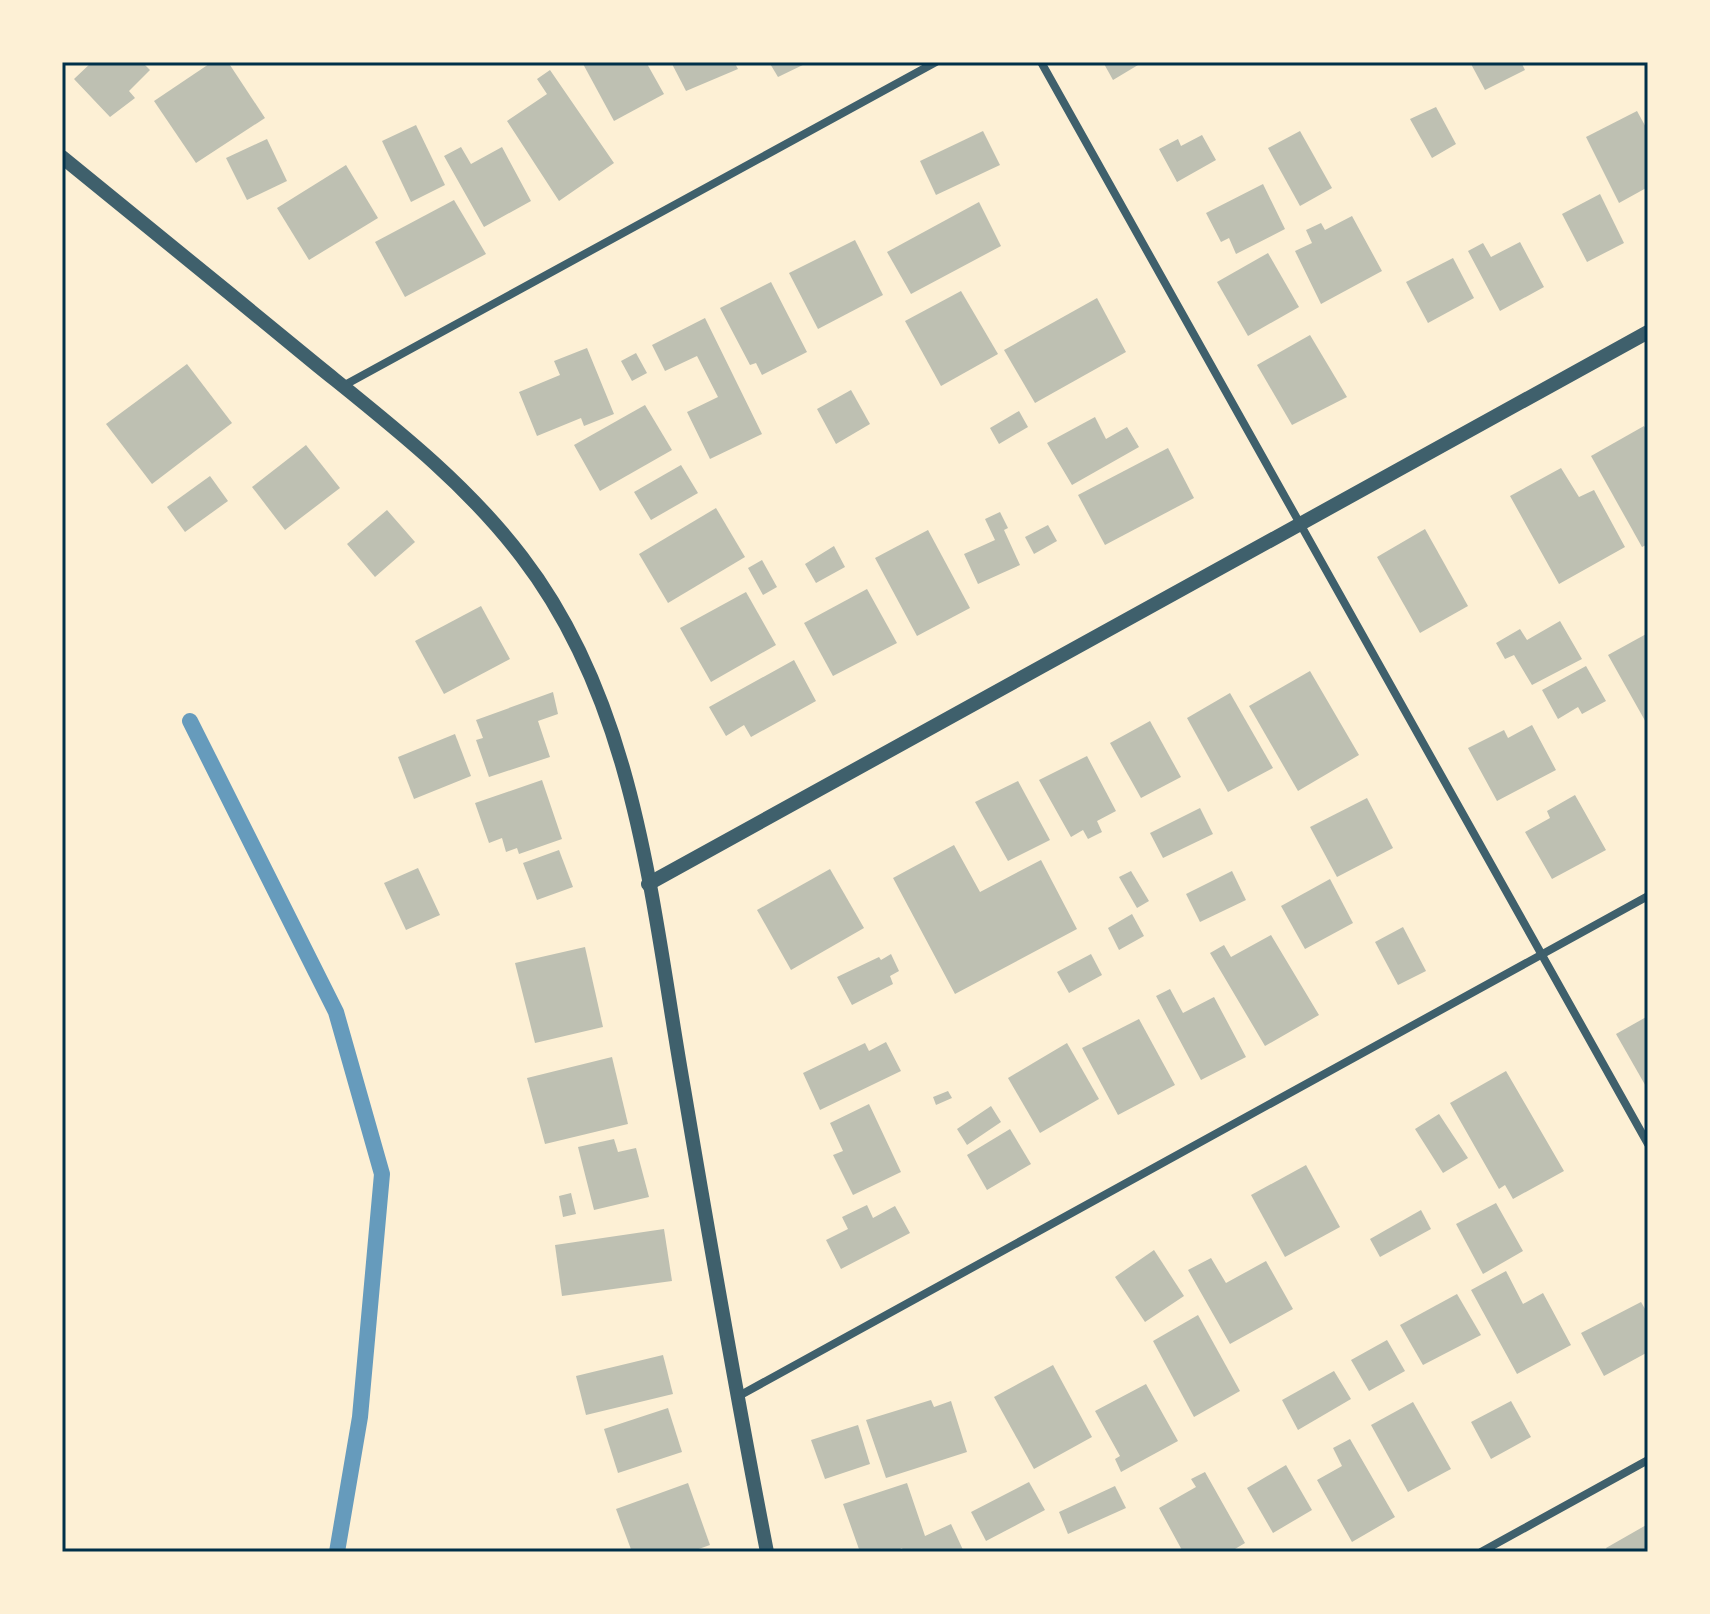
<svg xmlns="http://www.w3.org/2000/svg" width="1710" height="1614" viewBox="0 0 1710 1614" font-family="Jost,sans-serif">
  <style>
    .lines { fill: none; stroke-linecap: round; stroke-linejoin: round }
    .stream { stroke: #669bbc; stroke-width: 16 }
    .building { fill: #bec0b2 }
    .minor { stroke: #3f606c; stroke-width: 8 }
    .tertiary { stroke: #3f606c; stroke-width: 14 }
    .neatline { fill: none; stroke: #003049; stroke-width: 3 }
  </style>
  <rect width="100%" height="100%" fill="#fdf0d5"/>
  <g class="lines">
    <polyline class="stream" points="190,721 336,1012 382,1174 360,1417 337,1552"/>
  </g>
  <g class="building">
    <polygon points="92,62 142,62 150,70 129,91 135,98 110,117 74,79"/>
    <polygon points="212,62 228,62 265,118 196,163 154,101"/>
    <polygon points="582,62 646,62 664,94 614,121"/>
    <polygon points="671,62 734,62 738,69 686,91"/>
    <polygon points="769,62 809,62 778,77"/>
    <polygon points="1103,62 1143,62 1113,80"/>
    <polygon points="1475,62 1521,62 1525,70 1485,90 1471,64"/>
    <polygon points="550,70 614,163 559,201 507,121 547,94 537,79"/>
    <polygon points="1436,107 1456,144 1432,158 1410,119"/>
    <polygon points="1637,111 1648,131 1648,187 1619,203 1586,137"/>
    <polygon points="416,125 445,185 411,202 382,141"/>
    <polygon points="983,131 1000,165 936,195 920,161"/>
    <polygon points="1300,131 1332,188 1300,206 1268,148"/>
    <polygon points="1202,135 1216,160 1177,182 1159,149 1178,139 1181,146"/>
    <polygon points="267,139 287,181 247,200 226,158"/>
    <polygon points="461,147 471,164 502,147 531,201 484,227 444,156"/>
    <polygon points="346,165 378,218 309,260 277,208"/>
    <polygon points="1263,184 1285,229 1236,254 1229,238 1221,242 1206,213"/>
    <polygon points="1600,194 1624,243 1587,262 1562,214"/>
    <polygon points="454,200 486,254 405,297 375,242"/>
    <polygon points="979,202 1001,246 911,294 887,252"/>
    <polygon points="1352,216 1382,271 1321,304 1295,251 1312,243 1306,230 1321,223 1325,230"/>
    <polygon points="855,240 883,295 818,329 789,273"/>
    <polygon points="1520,242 1544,287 1500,311 1468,251 1483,243 1491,257"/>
    <polygon points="1268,253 1299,307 1248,336 1217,282"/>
    <polygon points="1453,258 1474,298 1428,323 1406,282"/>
    <polygon points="771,282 807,352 762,375 756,363 750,365 720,308"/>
    <polygon points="961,291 998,354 941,386 905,321"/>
    <polygon points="1097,298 1126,352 1035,403 1004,350"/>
    <polygon points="705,318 762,434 710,459 687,412 718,397 697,356 665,371 652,345"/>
    <polygon points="1310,335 1347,397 1292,425 1257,365"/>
    <polygon points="587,348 614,414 584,426 581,418 537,436 519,392 560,375 554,361"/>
    <polygon points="636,353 647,373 632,381 621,361"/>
    <polygon points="187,364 232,423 152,484 106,424"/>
    <polygon points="851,390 870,424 836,444 817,409"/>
    <polygon points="645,405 672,450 600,491 574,445"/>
    <polygon points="1019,411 1028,427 999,444 990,428"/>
    <polygon points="1095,417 1106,439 1127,427 1139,447 1072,485 1047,443"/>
    <polygon points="1644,426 1648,433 1648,544 1642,547 1591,456"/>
    <polygon points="306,445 340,488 285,530 252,487"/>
    <polygon points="1168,448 1194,498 1105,545 1078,495"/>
    <polygon points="681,465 698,493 651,520 634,492"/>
    <polygon points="1561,468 1579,497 1594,490 1625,547 1559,584 1510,496"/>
    <polygon points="210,476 228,501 185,532 167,507"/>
    <polygon points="716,508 745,557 668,603 639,554"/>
    <polygon points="387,510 415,542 375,577 347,544"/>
    <polygon points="1000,512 1008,528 1004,530 1020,565 978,584 964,554 995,540 985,519"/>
    <polygon points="1048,525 1057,541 1034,554 1025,537"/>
    <polygon points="1425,529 1468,606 1420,633 1377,557"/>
    <polygon points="928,530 970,608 917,636 875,558"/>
    <polygon points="834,546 845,567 816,583 805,564"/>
    <polygon points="762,560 777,587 763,595 748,568"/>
    <polygon points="867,589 897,643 833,676 804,623"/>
    <polygon points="746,592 776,645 711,682 680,628"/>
    <polygon points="481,606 510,659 444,694 415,641"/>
    <polygon points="1560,621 1582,659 1532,685 1514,655 1505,659 1496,643 1520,629 1527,640"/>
    <polygon points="1648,633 1648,726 1608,655"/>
    <polygon points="794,660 816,701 751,737 744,725 726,736 709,707"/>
    <polygon points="1586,666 1606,701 1582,714 1578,707 1558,719 1542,690"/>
    <polygon points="1310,671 1359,755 1298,791 1249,706"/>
    <polygon points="553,692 558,714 538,721 550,757 489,777 476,740 483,738 476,720"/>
    <polygon points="1230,693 1273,768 1228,792 1187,718"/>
    <polygon points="1150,721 1181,777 1141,798 1110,743"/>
    <polygon points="1532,725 1556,770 1497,801 1468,748 1504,730 1508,738"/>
    <polygon points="455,734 471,776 414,799 398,757"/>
    <polygon points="1087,756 1116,811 1097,821 1102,832 1088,839 1083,830 1071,837 1039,780"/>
    <polygon points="542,780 562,839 519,854 517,848 506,852 502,838 489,843 475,803"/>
    <polygon points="1018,781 1050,840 1008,861 975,802"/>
    <polygon points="1575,795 1606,850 1552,879 1525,832 1550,818 1547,811"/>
    <polygon points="1367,798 1393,848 1337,877 1310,827"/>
    <polygon points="1200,808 1213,834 1163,858 1150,833"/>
    <polygon points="954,845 980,892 1041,860 1077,929 955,994 893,878"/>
    <polygon points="559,850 573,887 537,900 523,863"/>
    <polygon points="418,868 440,915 406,930 384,883"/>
    <polygon points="830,869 864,928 791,970 757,910"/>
    <polygon points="1131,871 1149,901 1137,908 1119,877"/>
    <polygon points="1232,871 1246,900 1200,922 1186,894"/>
    <polygon points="1330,879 1353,923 1305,949 1281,906"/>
    <polygon points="1132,914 1144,936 1119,950 1108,928"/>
    <polygon points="1403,927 1426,971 1398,985 1375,942"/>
    <polygon points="1271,935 1319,1015 1265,1046 1210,953 1224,945 1231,957"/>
    <polygon points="585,947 603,1027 535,1043 515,963"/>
    <polygon points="891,954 899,971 890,976 893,984 852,1005 837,977 879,957 881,960"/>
    <polygon points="1091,954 1102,975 1069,993 1057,972"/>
    <polygon points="1170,989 1183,1013 1214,997 1246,1057 1201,1080 1156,996"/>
    <polygon points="1648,1016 1648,1090 1616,1034"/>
    <polygon points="1139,1019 1175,1085 1118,1115 1082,1048"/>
    <polygon points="886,1042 901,1071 820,1110 803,1073 865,1043 869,1051"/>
    <polygon points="1067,1043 1099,1099 1040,1133 1008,1078"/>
    <polygon points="612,1057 628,1124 545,1144 527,1078"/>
    <polygon points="1506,1071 1564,1171 1513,1199 1505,1185 1499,1189 1450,1103"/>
    <polygon points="948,1091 952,1098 936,1105 933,1097"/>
    <polygon points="869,1104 901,1172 853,1195 833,1155 843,1151 830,1123"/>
    <polygon points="991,1106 1001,1122 967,1145 957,1129"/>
    <polygon points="1439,1114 1468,1158 1443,1173 1415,1129"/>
    <polygon points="1010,1129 1031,1164 987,1190 967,1155"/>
    <polygon points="614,1139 618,1152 636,1148 649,1197 594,1210 578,1147"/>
    <polygon points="1306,1165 1340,1227 1285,1257 1251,1195"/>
    <polygon points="571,1193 576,1214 563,1217 559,1196"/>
    <polygon points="1496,1203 1523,1251 1483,1274 1456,1224"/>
    <polygon points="867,1205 873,1218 895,1206 910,1233 841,1269 826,1240 848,1229 842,1217"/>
    <polygon points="1421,1210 1431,1229 1380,1257 1370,1239"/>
    <polygon points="664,1229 672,1281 562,1296 555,1245"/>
    <polygon points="1154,1250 1184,1296 1145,1322 1115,1277"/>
    <polygon points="1211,1258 1226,1283 1266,1261 1293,1309 1230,1344 1188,1270"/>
    <polygon points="1506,1271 1523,1304 1543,1293 1571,1345 1517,1374 1471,1290"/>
    <polygon points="1457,1294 1481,1335 1423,1365 1400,1325"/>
    <polygon points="1641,1302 1648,1314 1648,1352 1604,1376 1581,1333"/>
    <polygon points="1198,1315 1240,1391 1194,1417 1153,1341"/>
    <polygon points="1387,1340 1405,1371 1369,1391 1351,1360"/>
    <polygon points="663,1355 673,1394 586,1415 576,1376"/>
    <polygon points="1053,1365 1092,1437 1034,1469 994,1397"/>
    <polygon points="1334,1371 1351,1399 1298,1430 1282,1400"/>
    <polygon points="1146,1384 1178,1441 1121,1472 1115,1459 1120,1456 1095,1411"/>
    <polygon points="931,1400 934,1407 951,1401 967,1452 886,1478 866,1420"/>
    <polygon points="1511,1401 1531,1437 1491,1459 1471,1422"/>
    <polygon points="1413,1402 1451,1469 1408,1492 1371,1425"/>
    <polygon points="668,1408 682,1452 618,1473 604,1429"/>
    <polygon points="858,1425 870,1464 825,1479 811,1440"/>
    <polygon points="1350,1439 1395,1517 1352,1542 1317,1480 1342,1466 1333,1448"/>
    <polygon points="1286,1465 1312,1510 1273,1533 1247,1488"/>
    <polygon points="1205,1472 1245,1543 1230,1552 1183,1552 1159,1508 1196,1487 1191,1479"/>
    <polygon points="1029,1482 1045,1510 986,1541 971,1512"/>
    <polygon points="688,1483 710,1545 690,1552 632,1552 616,1509"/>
    <polygon points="907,1483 925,1536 951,1524 964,1552 904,1552 902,1548 893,1552 860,1552 843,1504"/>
    <polygon points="1115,1486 1126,1508 1068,1534 1059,1512"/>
    <polygon points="1648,1524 1648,1552 1608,1552 1606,1548"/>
  </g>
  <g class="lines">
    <g class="minor">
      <polyline points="1041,62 1648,1144"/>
      <polyline points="343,386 936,62"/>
      <polyline points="737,1397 1648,896"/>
      <polyline points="1481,1552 1648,1460"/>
    </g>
    <g class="tertiary">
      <path d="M62 157C147 226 233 296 318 366 391 425 465 482 522 557 638 708 652 908 684 1089 710 1243 737 1398 767 1552"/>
      <polyline points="648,884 1648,332"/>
    </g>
  </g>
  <rect width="1710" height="1614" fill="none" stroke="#fdf0d5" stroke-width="128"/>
  <rect x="64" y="64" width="1582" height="1486" class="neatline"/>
</svg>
